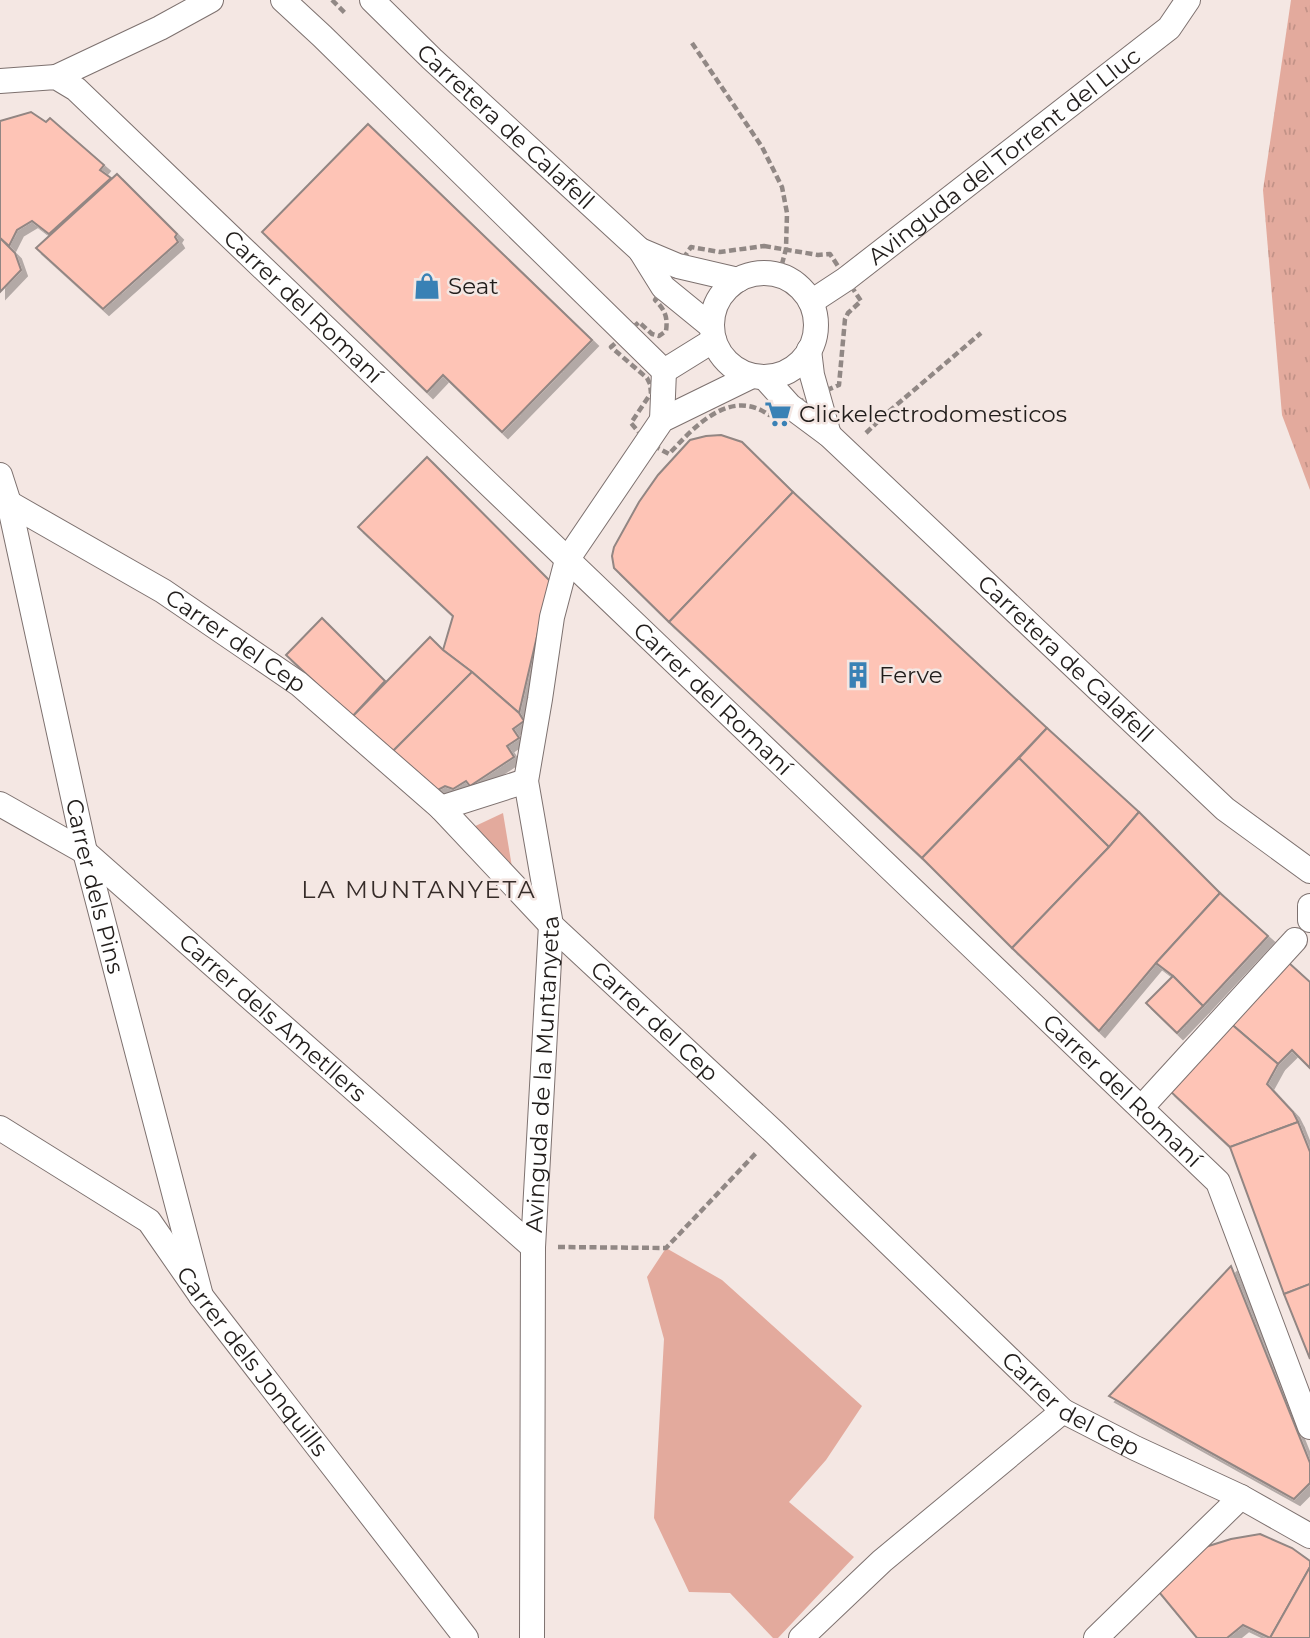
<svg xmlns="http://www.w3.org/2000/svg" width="1310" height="1638" viewBox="0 0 1310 1638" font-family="Montserrat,sans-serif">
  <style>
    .grass { fill: url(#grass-tufts) }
    .green { fill: #e3aa9d }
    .building { fill: #fec4b6; stroke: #928683; stroke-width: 2; filter: url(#shadow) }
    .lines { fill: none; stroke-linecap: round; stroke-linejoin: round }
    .street-casing { stroke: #7d716f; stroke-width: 26 }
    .path { stroke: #918885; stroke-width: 4.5; stroke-dasharray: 7 3.5; stroke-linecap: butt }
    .street { stroke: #fff; stroke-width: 24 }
    .labels { text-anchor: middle; stroke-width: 5; stroke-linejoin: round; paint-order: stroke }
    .street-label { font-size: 23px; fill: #211d1b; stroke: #f4e7e3 }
    .poi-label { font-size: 23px; fill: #211d1b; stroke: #f4e7e3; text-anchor: start }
    .neighbourhood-label { font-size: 24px; letter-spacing: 2px; fill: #362c29; stroke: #f4e7e3 }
  </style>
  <defs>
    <pattern id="grass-tufts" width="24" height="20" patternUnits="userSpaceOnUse" patternTransform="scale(1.75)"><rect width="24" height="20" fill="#e3aa9d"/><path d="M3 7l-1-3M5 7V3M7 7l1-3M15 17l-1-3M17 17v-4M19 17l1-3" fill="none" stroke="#c29287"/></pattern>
    <filter id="shadow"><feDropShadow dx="6" dy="6" stdDeviation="0" flood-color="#0004"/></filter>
  </defs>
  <rect width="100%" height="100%" fill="#f4e7e3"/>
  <polygon class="grass" points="1291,0 1310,0 1310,490 1282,415 1263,190"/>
  <g class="green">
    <polygon points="503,813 512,867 469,829"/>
    <polygon points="666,1248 722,1280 862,1406 826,1460 789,1502 854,1557 778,1638 773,1638 730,1593 689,1592 654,1518 664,1339 647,1277"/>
  </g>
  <g class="building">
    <polygon points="31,112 46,122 50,118 104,165 100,170 111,178 49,234 32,221 17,230 9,246 0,238 0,121"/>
    <polygon points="368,124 592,340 502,432 443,375 427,392 262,232"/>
    <polygon points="117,174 177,234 175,237 178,242 103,309 36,248"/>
    <polygon points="0,238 15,253 21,270 0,292"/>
    <polygon points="721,435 742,442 793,492 669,622 614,568 612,556 614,547 639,502 658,475 690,440 706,436"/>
    <polygon points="427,457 550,581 519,713 472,672 443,650 453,616 358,527"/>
    <polygon points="793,492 1047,728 922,858 669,622"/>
    <polygon points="322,618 385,681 352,717 286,655"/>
    <polygon points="430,637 443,650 472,672 391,753 352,717"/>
    <polygon points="472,672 519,713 524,721 513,729 519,738 507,746 514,757 470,786 466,781 453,789 445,786 434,792 391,753"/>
    <polygon points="1047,728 1139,812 1109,847 1019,758"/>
    <polygon points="1019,758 1109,847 1012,948 922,858"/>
    <polygon points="1139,812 1220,893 1156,963 1099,1031 1012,948 1109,847"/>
    <polygon points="1220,893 1268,936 1203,1006 1173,976 1156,963"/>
    <polygon points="1289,963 1310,982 1310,1068 1292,1050 1278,1064 1229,1022"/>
    <polygon points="1173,976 1203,1006 1177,1033 1146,1003"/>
    <polygon points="1229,1022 1278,1064 1267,1084 1293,1112 1298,1122 1230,1147 1169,1090"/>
    <polygon points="1298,1122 1310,1152 1310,1284 1284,1294 1230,1147"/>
    <polygon points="1231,1266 1310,1463 1310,1483 1294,1499 1109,1396"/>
    <polygon points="1310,1284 1310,1359 1284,1294"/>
    <polygon points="1260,1534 1292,1548 1310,1561 1310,1567 1270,1638 1243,1625 1227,1638 1197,1638 1159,1592 1199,1549 1231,1539"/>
    <polygon points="1310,1567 1310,1638 1270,1638"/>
  </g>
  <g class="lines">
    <defs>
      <g id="street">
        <polyline points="283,0 322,36 664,371"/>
        <path id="s1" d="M372 0 432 59 640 250 663 287 712 327"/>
        <polyline points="56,77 160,28 211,0"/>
        <path id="s2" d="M0 81 56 77 76 89 1218 1182 1310 1427"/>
        <polyline points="640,250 678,266 738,280"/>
        <circle cx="764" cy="325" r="52"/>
        <path id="s3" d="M811 302 846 279 1169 28 1188 0"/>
        <polyline points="809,350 812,375 829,435"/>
        <polyline points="664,371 714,340"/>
        <path id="s4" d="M764 377 790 406 829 435 1225 809 1310 871"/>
        <polyline points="662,420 664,371"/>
        <path id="s5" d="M0 475 9 503 85 852 201 1296"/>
        <path id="s6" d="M0 500 9 503 163 591 299 684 441 808 551 925 775 1133 1063 1411 1135 1448 1241 1497 1310 1536"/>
        <path id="s7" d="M0 804 85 852 533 1247"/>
        <polyline points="441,808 526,781"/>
        <polyline points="1310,906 1310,920"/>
        <polyline points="1141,1108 1295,940"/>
        <path id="s8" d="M0 1128 149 1221 201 1296 466 1638"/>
        <path id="s9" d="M532 1638 533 1247 551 925 526 781 540 699 552 617 567 560 662 420 752 376"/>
        <polyline points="801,1638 882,1561 1063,1411"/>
        <polyline points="1096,1638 1241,1497"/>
      </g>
    </defs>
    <use href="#street" class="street-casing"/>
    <g class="path">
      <polyline points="332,0 346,14"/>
      <polyline points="692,43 762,147 782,187 787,213 786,249 779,275"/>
      <path d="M764 246 818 255 830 254 861 301 848 313 845 319 839 385 769 415C730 387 694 427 669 454L647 442 631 423 651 393 650 384 647 378 611 347 639 322 652 334 659 336 666 331C668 317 665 310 655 300L691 247 720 252Z"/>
      <polyline points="866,433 887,413 981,333"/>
      <polyline points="558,1247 666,1248 757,1152"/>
    </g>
    <use href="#street" class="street"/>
  </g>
  <defs>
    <symbol id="shop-bare" viewBox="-9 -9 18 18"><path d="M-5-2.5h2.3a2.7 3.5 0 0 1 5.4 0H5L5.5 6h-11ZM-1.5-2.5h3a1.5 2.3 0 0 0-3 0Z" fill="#3981b5" stroke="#f4e7e3" stroke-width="2.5" paint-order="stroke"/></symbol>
    <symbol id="supermarket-bare" viewBox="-9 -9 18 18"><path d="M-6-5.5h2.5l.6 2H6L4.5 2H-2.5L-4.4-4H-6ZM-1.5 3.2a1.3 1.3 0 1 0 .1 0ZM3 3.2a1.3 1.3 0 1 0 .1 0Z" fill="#3981b5" stroke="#f4e7e3" stroke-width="2.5" paint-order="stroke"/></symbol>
    <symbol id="building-bare" viewBox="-9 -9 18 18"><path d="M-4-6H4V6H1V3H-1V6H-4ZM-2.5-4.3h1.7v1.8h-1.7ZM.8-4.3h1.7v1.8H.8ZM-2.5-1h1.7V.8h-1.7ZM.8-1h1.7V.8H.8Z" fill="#3981b5" stroke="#f4e7e3" stroke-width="2.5" paint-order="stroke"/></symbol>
  </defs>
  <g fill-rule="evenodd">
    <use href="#shop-bare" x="408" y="267" width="38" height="38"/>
    <use href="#supermarket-bare" x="759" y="395" width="38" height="38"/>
    <use href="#building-bare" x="839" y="656" width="38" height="38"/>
  </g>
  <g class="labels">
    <g class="street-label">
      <text dy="8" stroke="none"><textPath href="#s1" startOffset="184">Carretera de Calafell</textPath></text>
      <text dy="8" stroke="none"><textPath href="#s3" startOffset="242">Avinguda del Torrent del Lluc</textPath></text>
      <text dy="8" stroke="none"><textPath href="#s2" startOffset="394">Carrer del Romaní</textPath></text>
      <text dy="8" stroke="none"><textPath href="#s6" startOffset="275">Carrer del Cep</textPath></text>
      <text dy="8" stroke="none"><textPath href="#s4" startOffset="413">Carretera de Calafell</textPath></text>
      <text dy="8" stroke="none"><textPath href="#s2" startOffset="961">Carrer del Romaní</textPath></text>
      <text dy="8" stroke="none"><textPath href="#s5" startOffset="422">Carrer dels Pins</textPath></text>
      <text dy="8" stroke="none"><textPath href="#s7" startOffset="348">Carrer dels Ametllers</textPath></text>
      <text dy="8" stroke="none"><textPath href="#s6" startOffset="842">Carrer del Cep</textPath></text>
      <text dy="8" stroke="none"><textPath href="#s9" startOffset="564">Avinguda de la Muntanyeta</textPath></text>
      <text dy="8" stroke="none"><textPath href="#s2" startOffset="1528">Carrer del Romaní</textPath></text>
      <text dy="8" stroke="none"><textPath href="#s8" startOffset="350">Carrer dels Jonquills</textPath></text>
      <text dy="8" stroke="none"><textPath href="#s6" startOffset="1409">Carrer del Cep</textPath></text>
    </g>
    <g class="poi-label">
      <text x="448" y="294">Seat</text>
      <text x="799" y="422">Clickelectrodomesticos</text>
      <text x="879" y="683">Ferve</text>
    </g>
    <g class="neighbourhood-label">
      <text x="419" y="898">LA MUNTANYETA</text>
    </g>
  </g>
</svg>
